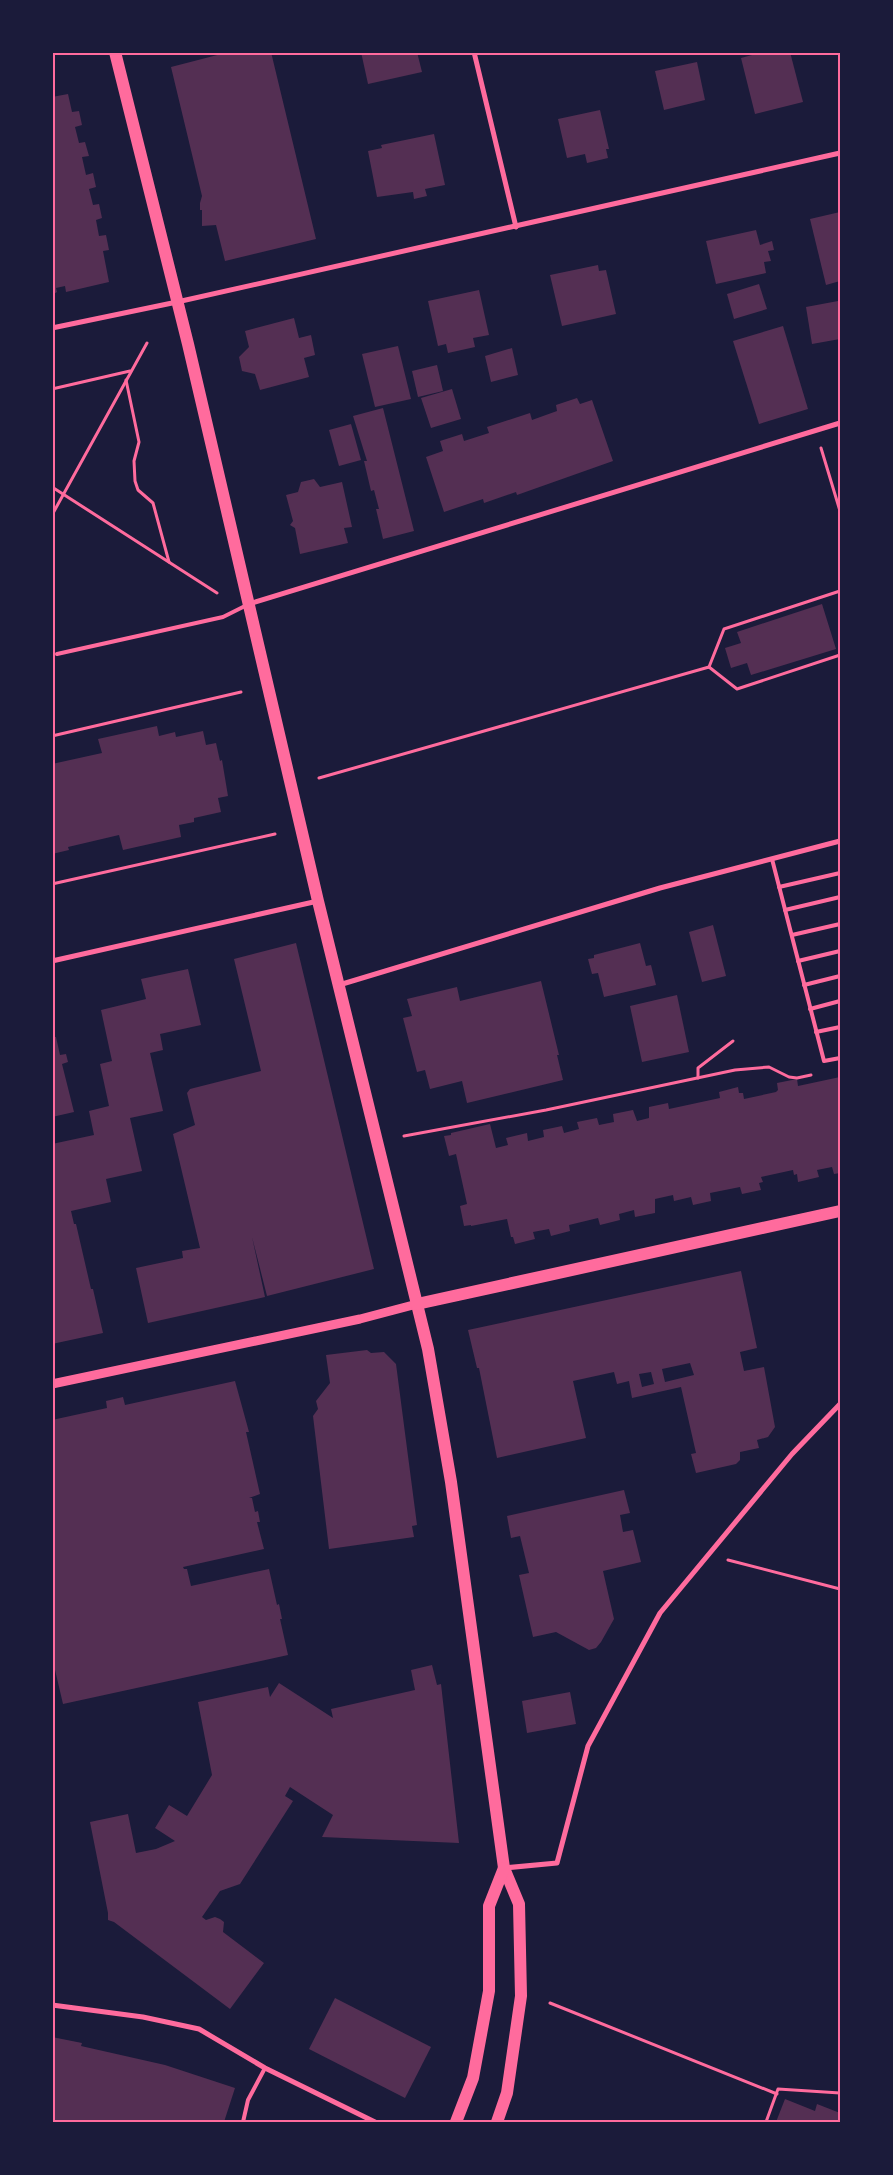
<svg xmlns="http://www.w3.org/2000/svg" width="893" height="2175" viewBox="0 0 893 2175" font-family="'Golos Text',sans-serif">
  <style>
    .building { fill: #542f53; fill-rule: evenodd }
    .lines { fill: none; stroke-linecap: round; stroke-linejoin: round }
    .path { stroke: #ff6b9d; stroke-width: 3 }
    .service { stroke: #ff6b9d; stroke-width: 4 }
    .minor { stroke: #ff6b9d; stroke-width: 5 }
    .tertiary { stroke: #ff6b9d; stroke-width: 9 }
    .primary { stroke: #ff6b9d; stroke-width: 12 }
    .neatline { fill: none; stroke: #ff6b9d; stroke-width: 2 }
  </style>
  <rect width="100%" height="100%" fill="#1b1b3a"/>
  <g class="building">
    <polygon points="229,52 271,52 316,239 225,261 216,225 202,226 202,210 200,210 200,203 202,196 171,67"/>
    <polygon points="361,52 417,52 422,72 368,84"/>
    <polygon points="763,52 790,52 803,102 755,114 741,58"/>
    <polygon points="697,62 705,100 664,110 655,71"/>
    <polygon points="68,94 72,112 79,111 82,125 75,127 79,143 85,142 89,156 82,157 86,175 93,173 96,187 89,189 93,205 99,204 102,218 96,220 99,236 106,235 109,250 103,251 109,282 66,292 65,286 56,288 57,292 52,295 52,97"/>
    <polygon points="600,110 609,149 606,149 608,158 587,163 585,154 567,158 558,119"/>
    <polygon points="434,134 445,185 425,189 427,196 414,199 413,192 377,197 368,151 382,148 381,145"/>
    <polygon points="840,212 840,281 826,285 810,219"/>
    <polygon points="756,230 760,245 772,241 774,250 768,251 771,261 764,262 766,273 716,284 706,241"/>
    <polygon points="598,265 599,271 606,270 616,314 562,326 550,275"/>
    <polygon points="759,284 767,309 734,319 727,294"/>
    <polygon points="479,290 489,335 473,338 475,347 448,353 446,344 438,346 428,301"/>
    <polygon points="838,301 840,315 840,339 812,344 806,307"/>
    <polygon points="294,318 299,338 311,335 315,355 304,358 309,377 260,390 255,374 242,371 239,357 249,347 245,331"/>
    <polygon points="783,326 808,409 759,424 733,341"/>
    <polygon points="398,346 411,399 375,407 362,354"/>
    <polygon points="512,348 518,375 491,382 485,356"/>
    <polygon points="437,365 443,391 418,397 412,371"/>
    <polygon points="452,389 461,419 431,428 421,398"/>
    <polygon points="577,398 580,404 592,400 613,461 517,495 516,492 484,503 483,499 444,512 426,457 443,451 440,441 462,434 464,441 489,433 487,427 530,413 532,420 557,411 556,405"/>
    <polygon points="383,408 414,531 383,539 376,509 379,509 374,490 371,491 364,461 367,461 353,416"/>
    <polygon points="351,424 361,460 339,466 329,430"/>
    <polygon points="314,479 320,487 342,482 352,527 344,528 348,543 300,554 295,528 290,525 293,521 286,495 298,492 301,482"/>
    <polygon points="822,604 836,649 751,675 747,663 731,668 725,648 741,643 737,632"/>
    <polygon points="157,726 159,736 175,732 176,737 203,731 206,745 216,743 220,761 222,760 228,796 218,798 221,812 194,818 194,822 179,825 181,837 123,850 119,835 68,847 69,850 52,854 52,764 102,753 98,739"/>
    <polygon points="713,925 726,976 702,982 689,932"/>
    <polygon points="296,943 374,1269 267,1296 252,1237 265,1297 148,1323 136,1268 183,1258 182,1251 200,1248 173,1134 195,1125 187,1093 190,1089 261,1071 234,959"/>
    <polygon points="640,943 646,966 651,965 656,985 604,997 598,973 592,974 588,959 594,958 594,955"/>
    <polygon points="188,969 201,1025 160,1034 163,1050 150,1053 163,1111 130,1118 142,1171 106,1179 111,1202 71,1211 74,1224 76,1224 91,1289 93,1289 103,1333 52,1344 52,1144 94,1135 89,1111 109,1106 100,1064 112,1061 101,1010 146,999 141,979"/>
    <polygon points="541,981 559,1055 557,1055 563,1080 467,1103 462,1081 430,1089 425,1070 417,1072 403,1018 412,1016 407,999 457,987 460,1001"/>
    <polygon points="677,995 689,1052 642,1062 630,1006"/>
    <polygon points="52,1037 56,1037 60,1055 66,1054 68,1062 62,1064 74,1112 52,1117"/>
    <polygon points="840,1077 840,1173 834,1174 832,1167 817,1170 819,1177 798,1182 797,1174 794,1175 793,1170 761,1177 763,1182 759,1183 761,1190 742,1194 740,1187 710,1193 711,1201 693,1205 691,1197 674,1201 673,1195 655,1199 655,1213 635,1217 634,1210 619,1214 620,1220 600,1225 598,1218 569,1225 570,1231 551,1236 549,1229 533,1232 535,1239 515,1244 513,1237 511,1237 507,1219 471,1226 471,1225 464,1226 460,1206 467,1204 456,1154 449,1156 444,1136 451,1135 451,1133 490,1124 496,1148 508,1145 506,1138 527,1133 528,1141 544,1137 543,1130 562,1126 564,1133 579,1129 577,1122 597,1118 599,1125 614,1122 613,1114 633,1110 637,1121 649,1118 649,1107 668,1103 669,1109 720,1098 719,1092 738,1087 739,1093 743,1093 744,1099 776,1092 778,1090 777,1083 797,1079 798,1086"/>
    <path d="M741 1271 757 1348 740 1352 744 1371 764 1367 775 1427 768 1437 757 1440 759 1448 740 1452V1460L736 1464 696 1473 691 1454 696 1453 681 1387 632 1398 629 1381 617 1384 614 1372 573 1381 586 1438 497 1458 479 1368H477L468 1330ZM690 1363 694 1375 665 1382 662 1369ZM651 1372 654 1384 642 1387 639 1374Z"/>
    <polygon points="367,1350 371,1353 384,1352 396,1364 417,1525 412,1526 414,1537 329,1549 313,1416 318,1409 316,1401 330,1383 326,1355"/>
    <polygon points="235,1381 249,1432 246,1432 260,1494 249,1498 252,1498 255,1512 258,1511 260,1522 257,1522 264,1549 183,1567 184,1569 187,1569 191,1586 269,1569 277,1605 279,1604 282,1619 280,1619 288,1655 63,1704 52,1657 52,1420 107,1408 106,1401 123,1397 125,1405"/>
    <polygon points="624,1490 630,1513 620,1515 623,1532 633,1530 641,1562 603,1571 614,1619 601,1642 596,1648 589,1650 556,1632 533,1637 519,1575 529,1573 520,1536 511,1538 507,1516"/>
    <polygon points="432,1665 437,1685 441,1684 459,1843 322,1837 333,1815 290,1787 285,1796 293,1801 240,1884 220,1891 202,1917 206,1920 215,1917 220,1919 224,1922 223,1932 264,1963 230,2009 114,1922 108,1920 108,1913 90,1822 128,1814 136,1853 156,1849 175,1841 155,1828 169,1805 187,1816 212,1775 198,1702 268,1687 270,1697 279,1683 333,1718 331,1709 415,1690 411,1670"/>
    <polygon points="570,1692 576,1724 527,1733 522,1701"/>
    <polygon points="335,1998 431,2047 405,2098 309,2049"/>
    <polygon points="52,2037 82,2043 81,2046 165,2065 235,2088 224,2122 52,2122"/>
    <polygon points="785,2099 815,2111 817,2104 840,2113 840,2122 776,2122"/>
  </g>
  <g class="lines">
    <g class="path">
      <polyline points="126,380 139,442 134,461 135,481 138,490 153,503 169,562"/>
      <polyline points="52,389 130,371"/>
      <polyline points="821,448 840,511"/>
      <polyline points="52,487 217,593"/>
      <polyline points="52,515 147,343"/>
      <polyline points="709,667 724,629 840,591"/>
      <polyline points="709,667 737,689 840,655"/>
      <polyline points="52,736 241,692"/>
      <polyline points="319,778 709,667"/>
      <polyline points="52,884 275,834"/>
      <polyline points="698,1078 698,1068 733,1041"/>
      <polyline points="404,1136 546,1110 735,1070 769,1067 789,1077 797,1078 811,1075"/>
      <polyline points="728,1560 840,1589"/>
      <polyline points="550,2003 777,2094"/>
      <polyline points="766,2122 778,2089 840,2093"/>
    </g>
    <g class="service">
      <polyline points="57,654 223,617 247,605"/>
      <polyline points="772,859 824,1061 840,1058"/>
      <polyline points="779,887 840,873"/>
      <polyline points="785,910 840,897"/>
      <polyline points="792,935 840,924"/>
      <polyline points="798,961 840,951"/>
      <polyline points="804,985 840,976"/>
      <polyline points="810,1009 840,1001"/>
      <polyline points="816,1032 840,1027"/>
      <polyline points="243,2122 248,2100 265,2068"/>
    </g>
    <g class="minor">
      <polyline points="474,52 516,227"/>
      <polyline points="52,328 177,302 840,153"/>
      <polyline points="249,604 840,423"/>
      <polyline points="52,961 318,901"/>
      <polyline points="339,985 660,888 840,841"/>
      <polyline points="504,1868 557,1863 588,1746 660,1613 792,1454 840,1404"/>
      <polyline points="52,2005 143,2017 199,2029 265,2068 375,2122"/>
    </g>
    <polyline class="tertiary" points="52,1384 360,1319 417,1304"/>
    <g class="primary">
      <polyline points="115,52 188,344 318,901 428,1349 451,1482 504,1868 519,1904 521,1996 507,2093 497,2122"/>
      <polyline points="417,1304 840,1211"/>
      <polyline points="456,2122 473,2078 489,1991 489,1906 504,1868"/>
    </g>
  </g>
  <rect width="893" height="2175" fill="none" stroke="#1b1b3a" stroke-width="108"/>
  <rect x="54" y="54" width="785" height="2067" class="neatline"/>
</svg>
